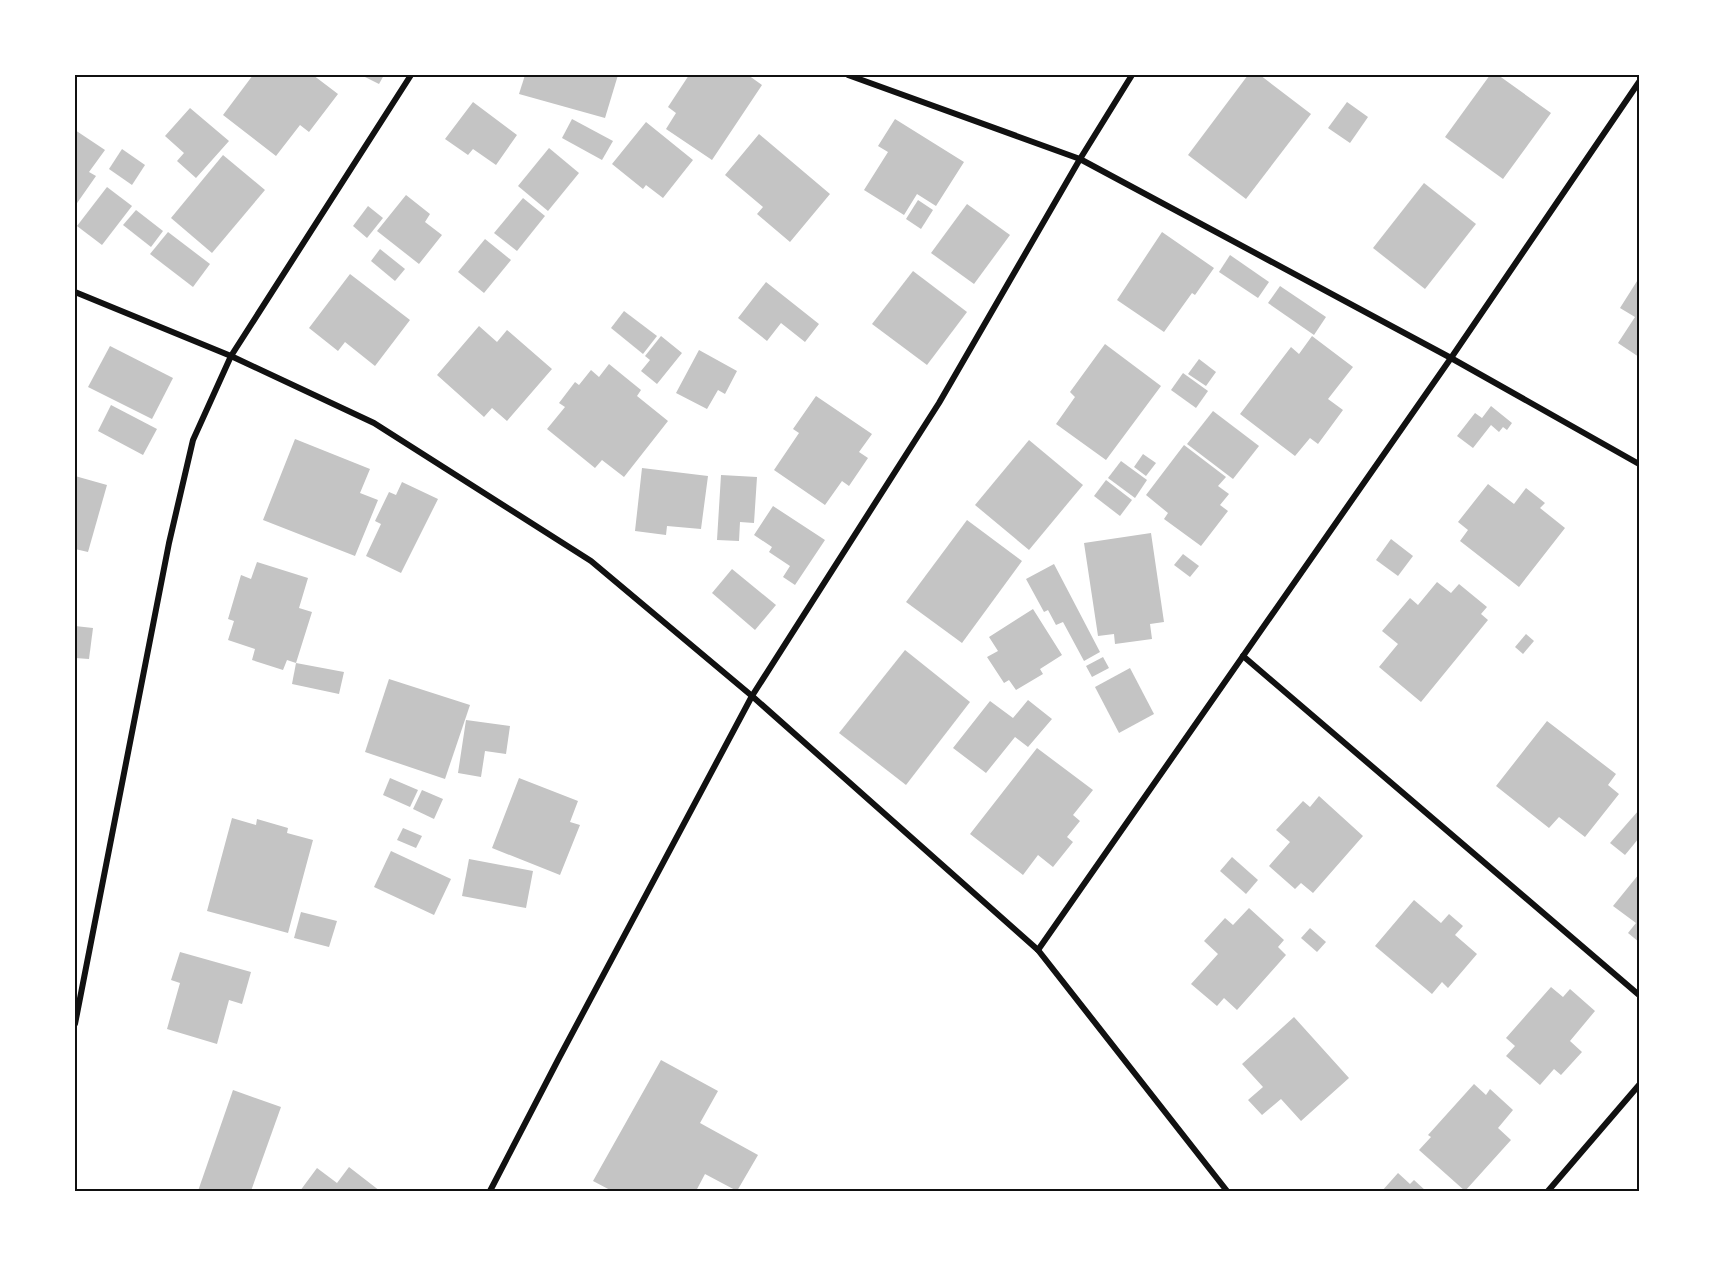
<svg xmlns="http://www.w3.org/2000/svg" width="1714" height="1266" viewBox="0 0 1714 1266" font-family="'Sofia Sans Condensed',sans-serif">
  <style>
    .building { fill: #c4c4c4 }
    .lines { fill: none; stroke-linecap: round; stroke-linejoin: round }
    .minor { stroke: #111; stroke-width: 6 }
    .neatline { fill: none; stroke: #111; stroke-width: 2 }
  </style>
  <rect width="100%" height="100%" fill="#fff"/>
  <g class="building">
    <polygon points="253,75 313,75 338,94 309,132 300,125 276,156 223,115"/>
    <polygon points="361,75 384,75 379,84"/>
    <polygon points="525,75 618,75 605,118 519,94"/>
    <polygon points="689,75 748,75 762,85 712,160 666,129 676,113 668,107"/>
    <polygon points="1248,75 1260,75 1311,114 1246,199 1188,155"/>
    <polygon points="1490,75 1498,75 1551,113 1503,179 1445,137"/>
    <polygon points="473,102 517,135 496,165 473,149 468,155 445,139"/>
    <polygon points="1347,102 1368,117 1350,143 1328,128"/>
    <polygon points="190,108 229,141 196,178 177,161 184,153 165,136"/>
    <polygon points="572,119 613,141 602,160 562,138"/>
    <polygon points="895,119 964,162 936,206 917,194 904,215 864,190 888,152 878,146"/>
    <polygon points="646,122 693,160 663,198 646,185 643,189 612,164"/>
    <polygon points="75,130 105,150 89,172 96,176 75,206"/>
    <polygon points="759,134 830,194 790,242 757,214 763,207 725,175"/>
    <polygon points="549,148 579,173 548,211 518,186"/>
    <polygon points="122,149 145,165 132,185 109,169"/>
    <polygon points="223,155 265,190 212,253 171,218"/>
    <polygon points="1424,183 1476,224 1425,289 1373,248"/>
    <polygon points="107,187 132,206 102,245 77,226"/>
    <polygon points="406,195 430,214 425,222 442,235 419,264 377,231"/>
    <polygon points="523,198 545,216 517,251 494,233"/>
    <polygon points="918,200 933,210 921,229 906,219"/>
    <polygon points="967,204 1010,235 974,284 931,253"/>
    <polygon points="368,206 383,218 367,238 353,226"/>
    <polygon points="136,210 163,231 151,247 123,225"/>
    <polygon points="168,232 210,264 193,287 150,254"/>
    <polygon points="1162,232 1214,268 1195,295 1192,293 1164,332 1117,300"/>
    <polygon points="485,239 511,260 484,293 458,272"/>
    <polygon points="380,249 405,269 395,281 371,261"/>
    <polygon points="1230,255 1269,282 1258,298 1219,272"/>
    <polygon points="913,271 967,312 927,365 872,324"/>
    <polygon points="350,274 410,320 375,366 345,342 338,351 309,328"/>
    <polygon points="1639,278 1639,357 1618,343 1635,317 1620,308"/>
    <polygon points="766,282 819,324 805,342 781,323 767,341 738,318"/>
    <polygon points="1280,286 1326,317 1314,335 1268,303"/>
    <polygon points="624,311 657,336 643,354 611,328"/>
    <polygon points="479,326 497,342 507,330 552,369 507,421 492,408 484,417 437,375"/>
    <polygon points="661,336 682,353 657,384 641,371 650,360 645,356"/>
    <polygon points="1312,336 1353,367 1328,399 1343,410 1318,444 1310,438 1295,456 1240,414 1291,347 1299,354"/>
    <polygon points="1105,344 1161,386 1106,460 1056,424 1075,397 1070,392"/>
    <polygon points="110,346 173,378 152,419 88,387"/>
    <polygon points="699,350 737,371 725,394 718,390 707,409 676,393"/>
    <polygon points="1199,359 1216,372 1206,386 1188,374"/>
    <polygon points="609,364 641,390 637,396 668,421 624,477 602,460 595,468 547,429 565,407 559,403 575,382 579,385 591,370 599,377"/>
    <polygon points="1183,373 1208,391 1196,408 1171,390"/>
    <polygon points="816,396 872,434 859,452 868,458 849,486 842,481 825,505 774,470 799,433 793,429"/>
    <polygon points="111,405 157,429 143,455 98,431"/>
    <polygon points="1491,406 1512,423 1507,430 1503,427 1499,432 1491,425 1473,448 1457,436 1475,413 1482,418"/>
    <polygon points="1213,411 1259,446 1233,479 1187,444"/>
    <polygon points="295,439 370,469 360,493 378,500 355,556 263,520"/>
    <polygon points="1029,440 1083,485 1029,550 975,505"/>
    <polygon points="1184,445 1226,477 1218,486 1229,494 1220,505 1228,511 1201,546 1164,519 1168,513 1146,495"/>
    <polygon points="1143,454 1156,463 1146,476 1134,467"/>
    <polygon points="1121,461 1147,480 1135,498 1108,478"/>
    <polygon points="642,468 708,476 701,529 667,526 666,535 635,531"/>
    <polygon points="721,475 757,477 754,523 740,522 739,541 717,540"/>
    <polygon points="75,476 107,485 88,552 75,549"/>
    <polygon points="1106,480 1132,500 1120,516 1094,496"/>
    <polygon points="402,482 438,499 401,573 366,556 381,524 375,521 389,492 396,495"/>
    <polygon points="1488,484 1514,504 1526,488 1545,503 1540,508 1565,528 1519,587 1460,541 1468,530 1458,522"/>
    <polygon points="773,506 825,540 795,585 783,577 790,566 769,552 772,547 754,535"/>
    <polygon points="967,520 1022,561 962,643 906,602"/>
    <polygon points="1151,533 1164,622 1150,624 1152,639 1115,644 1114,634 1098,636 1084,543"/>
    <polygon points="1391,539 1413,556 1398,576 1376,560"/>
    <polygon points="1183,554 1199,566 1190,577 1174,565"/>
    <polygon points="257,562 308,578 299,608 312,612 296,663 287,660 283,670 252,660 255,649 228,640 234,621 228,619 241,575 251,579"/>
    <polygon points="1054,564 1100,652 1084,661 1063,622 1056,625 1048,610 1044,612 1026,579"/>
    <polygon points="732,569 776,605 755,630 712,593"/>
    <polygon points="1437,582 1451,593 1459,584 1487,607 1481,614 1488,620 1421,702 1379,667 1398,644 1382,631 1410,598 1418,605"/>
    <polygon points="1033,609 1062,655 1040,669 1043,674 1016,690 1009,680 1004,683 987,657 998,651 989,637"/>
    <polygon points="75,626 93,628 89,659 75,658"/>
    <polygon points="1526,634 1534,641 1523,654 1515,647"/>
    <polygon points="905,650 970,702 906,785 839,733"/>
    <polygon points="1103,657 1109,668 1092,677 1086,666"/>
    <polygon points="296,663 344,672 339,694 292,684"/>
    <polygon points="1130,668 1154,714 1119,733 1095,687"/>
    <polygon points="389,679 470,705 445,779 365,752"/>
    <polygon points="1028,700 1052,719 1028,747 1015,737 986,773 953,748 990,701 1013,718"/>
    <polygon points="466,720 510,726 506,754 485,751 481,777 458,773"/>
    <polygon points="1547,721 1616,774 1608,785 1619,794 1585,837 1559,817 1549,828 1496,786"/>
    <polygon points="1037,748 1093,790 1073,815 1080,821 1067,837 1073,842 1053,867 1038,855 1023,875 970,834"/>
    <polygon points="390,778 418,790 410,807 383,795"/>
    <polygon points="519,778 578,801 570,822 580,825 560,875 492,848"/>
    <polygon points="422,790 443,799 434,819 413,809"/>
    <polygon points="1319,796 1363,836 1313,893 1301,883 1295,889 1269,866 1290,842 1276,830 1303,801 1310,807"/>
    <polygon points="1639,810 1639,838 1625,855 1610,843"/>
    <polygon points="232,818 256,825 257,819 288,828 287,833 313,840 288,933 207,911"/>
    <polygon points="403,828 422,836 416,848 397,840"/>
    <polygon points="391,851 451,879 434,915 374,887"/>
    <polygon points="1232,857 1258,880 1246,894 1220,871"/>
    <polygon points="469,859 533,871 526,908 462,896"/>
    <polygon points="1639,874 1639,942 1628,933 1636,923 1613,906"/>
    <polygon points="1414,900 1441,923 1449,914 1463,926 1455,935 1477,954 1448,988 1442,982 1432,994 1375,946"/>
    <polygon points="1249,908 1284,940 1278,947 1286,955 1237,1010 1224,998 1217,1006 1191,984 1218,954 1204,941 1225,918 1233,925"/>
    <polygon points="301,912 337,921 329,947 294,938"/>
    <polygon points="1310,928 1326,942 1317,952 1301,938"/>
    <polygon points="180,952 251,972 242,1004 229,1000 217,1044 167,1029 180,983 171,980"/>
    <polygon points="1551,987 1563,997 1570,989 1595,1011 1570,1041 1582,1052 1561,1075 1554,1069 1540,1085 1506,1056 1515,1046 1506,1038"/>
    <polygon points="1294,1017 1349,1078 1301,1121 1281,1099 1262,1115 1248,1100 1263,1087 1242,1064"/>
    <polygon points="661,1060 718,1091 700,1123 758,1155 737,1191 705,1174 696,1191 612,1191 593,1181"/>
    <polygon points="1474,1084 1486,1095 1490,1089 1513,1110 1498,1128 1511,1140 1465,1191 1419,1150 1431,1137 1428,1135"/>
    <polygon points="233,1090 281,1107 251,1191 198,1191"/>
    <polygon points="349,1167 380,1191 300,1191 317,1168 337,1183"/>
    <polygon points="1398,1173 1410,1184 1414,1180 1426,1191 1382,1191"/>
  </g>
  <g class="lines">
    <g class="minor">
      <polyline points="848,75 1080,159 1451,358 1639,464"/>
      <polyline points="75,292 231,356 374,423 591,561 752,696 1038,950 1227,1191"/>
      <polyline points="1243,656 1639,995"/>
      <polyline points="1038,950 1451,358 1639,82"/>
      <polyline points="75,1024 169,543 193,440 231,356 411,75"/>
      <polyline points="490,1191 559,1058 752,696 939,403 1080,159 1132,75"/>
      <polyline points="1548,1191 1639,1085"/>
    </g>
  </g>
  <rect width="1714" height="1266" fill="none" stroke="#ffffff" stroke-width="153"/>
  <rect x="76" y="76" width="1562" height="1114" class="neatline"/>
</svg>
